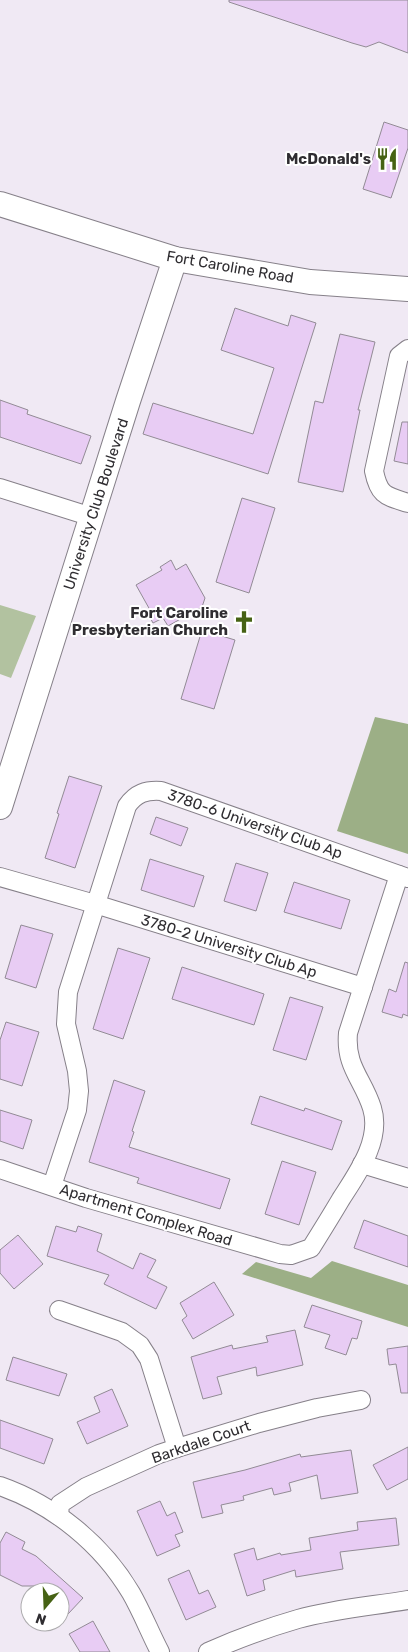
<svg xmlns="http://www.w3.org/2000/svg" width="408" height="1652" viewBox="0 0 408 1652" font-family="Rubik,sans-serif">
  <style>
    .green { fill: #b2c2a0 }
    .forest { fill: #9caf86 }
    .building { fill: #e8ccf4; stroke: #928b95 }
    .lines { fill: none; stroke-linecap: round; stroke-linejoin: round }
    .street-casing { stroke: #868089; stroke-width: 20 }
    .secondary-casing { stroke: #868089; stroke-width: 26 }
    .street { stroke: #fff; stroke-width: 18 }
    .secondary { stroke: #fff; stroke-width: 24 }
    .labels { text-anchor: middle; stroke-width: 4; stroke-linejoin: round; paint-order: stroke }
    .poi-label { font-size: 15px; font-weight: bold; fill: #2f2d31; stroke: #fff; text-anchor: end }
    .street-label { font-size: 15px; fill: #2f2d31; stroke: #fff }
  </style>
  <rect width="100%" height="100%" fill="#f0e9f4"/>
  <polygon class="green" points="0,605 36,616 11,678 0,674"/>
  <g class="forest">
    <polygon points="375,717 408,724 408,854 337,831"/>
    <polygon points="332,1261 408,1285 408,1327 242,1274 256,1262 311,1278"/>
  </g>
  <g class="building">
    <polygon points="229,0 408,0 408,53 379,42 366,47 352,43 229,2"/>
    <polygon points="384,122 408,130 408,148 391,198 363,189"/>
    <polygon points="235,308 288,326 291,315 316,323 268,474 143,434 153,403 253,434 274,368 221,350"/>
    <polygon points="340,334 375,342 358,410 360,410 343,492 298,482 315,401 323,403"/>
    <polygon points="0,400 28,410 27,414 91,436 81,464 0,437"/>
    <polygon points="402,422 408,422 408,464 394,461"/>
    <polygon points="242,498 275,508 249,593 216,582"/>
    <polygon points="171,560 176,570 186,564 205,598 202,607 168,626 163,618 153,623 147,612 150,610 136,585 162,570 160,567"/>
    <polygon points="202,630 235,640 214,709 181,699"/>
    <polygon points="69,776 102,786 75,868 45,858 59,814 57,813"/>
    <polygon points="156,817 188,828 181,846 150,834"/>
    <polygon points="150,859 204,876 194,907 141,890"/>
    <polygon points="236,863 268,873 256,911 224,901"/>
    <polygon points="294,882 350,900 341,929 284,912"/>
    <polygon points="21,925 53,934 36,988 5,978"/>
    <polygon points="118,948 150,958 123,1039 93,1029"/>
    <polygon points="405,962 408,963 408,1016 403,1014 402,1018 382,1012 389,989 396,992"/>
    <polygon points="182,967 264,994 254,1025 172,999"/>
    <polygon points="290,997 323,1007 306,1060 273,1050"/>
    <polygon points="6,1022 39,1032 22,1086 0,1079 0,1040"/>
    <polygon points="114,1080 145,1091 132,1131 134,1132 129,1147 230,1179 220,1209 137,1183 139,1178 89,1162"/>
    <polygon points="260,1096 304,1111 305,1108 342,1121 332,1150 251,1124"/>
    <polygon points="0,1110 32,1120 23,1149 0,1141"/>
    <polygon points="282,1161 316,1172 299,1225 265,1214"/>
    <polygon points="364,1220 408,1236 408,1267 354,1248"/>
    <polygon points="56,1226 76,1232 78,1226 102,1234 97,1251 133,1269 140,1253 156,1260 147,1277 167,1287 156,1309 104,1284 109,1275 47,1256"/>
    <polygon points="18,1235 43,1264 14,1289 0,1273 0,1250"/>
    <polygon points="214,1282 234,1315 193,1339 182,1320 187,1316 180,1303"/>
    <polygon points="312,1305 362,1321 357,1339 352,1338 346,1355 325,1348 330,1335 304,1327"/>
    <polygon points="295,1330 303,1365 257,1376 256,1367 217,1377 222,1394 203,1399 191,1357 232,1345 233,1349 268,1342 266,1336"/>
    <polygon points="408,1346 408,1393 401,1393 396,1364 389,1365 387,1349"/>
    <polygon points="13,1357 67,1374 59,1396 6,1380"/>
    <polygon points="112,1389 128,1426 87,1444 77,1422 100,1412 94,1397"/>
    <polygon points="0,1420 53,1439 44,1464 0,1448"/>
    <polygon points="408,1447 408,1479 387,1490 373,1465"/>
    <polygon points="351,1450 358,1493 321,1499 317,1475 289,1483 291,1491 274,1495 272,1488 243,1496 244,1500 221,1505 223,1513 202,1518 193,1482 245,1470 300,1454 301,1457"/>
    <polygon points="160,1501 167,1516 175,1512 183,1532 175,1535 180,1546 157,1556 137,1511"/>
    <polygon points="396,1518 399,1545 340,1552 343,1569 296,1577 295,1570 263,1580 265,1590 247,1596 234,1554 254,1548 257,1560 280,1553 281,1555 311,1550 309,1538 358,1530 357,1522"/>
    <polygon points="6,1532 25,1542 22,1549 36,1556 83,1598 68,1614 60,1607 60,1592 31,1592 36,1586 22,1586 0,1575 0,1543"/>
    <polygon points="189,1570 199,1594 208,1590 216,1607 186,1620 168,1579"/>
    <polygon points="93,1621 110,1652 80,1652 69,1634"/>
  </g>
  <g class="lines">
    <defs>
      <g id="street">
        <path d="M408 349 399 356 374 471C379 496 386 496 408 503"/>
        <polyline points="0,488 92,517"/>
        <polyline points="0,877 95,904 363,987"/>
        <polyline points="362,1164 408,1178"/>
        <path d="M0 1169 86 1198 280 1254 291 1255 311 1248C321 1232 331 1216 341 1199 357 1174 382 1140 372 1108 363 1079 345 1067 348 1033L399 875"/>
        <path d="M52 1186 77 1110 79 1091 77 1071 66 1024 68 992 127 806C136 793 146 790 161 791L408 878"/>
        <polyline points="59,1310 122,1332 140,1345 149,1359 177,1448"/>
        <path d="M0 1486C54 1505 102 1544 131 1593 142 1612 150 1633 160 1652"/>
        <polyline points="59,1516 60,1504 86,1487 159,1454 177,1448 259,1423 317,1408 361,1400"/>
        <path d="M208 1652C237 1639 267 1628 298 1619 334 1609 372 1606 408 1600"/>
      </g>
      <g id="secondary">
        <polyline points="0,204 175,259 310,282 408,289"/>
        <polyline points="0,807 128,401 175,259"/>
      </g>
    </defs>
    <use href="#street" class="street-casing"/>
    <use href="#secondary" class="secondary-casing"/>
    <use href="#street" class="street"/>
    <use href="#secondary" class="secondary"/>
  </g>
  <defs>
    <symbol id="restaurant-bare" viewBox="-9 -9 18 18"><path d="M-5-6h1v4h1v-4h1v4h1v-4h1v5L-1.5 .5V6h-2V.5L-5-1ZM5-6V6H3V1.5H1.5Q1.5-4 5-6Z" fill="#466214" stroke="#fff" stroke-width="2.5" paint-order="stroke"/></symbol>
    <symbol id="church-bare" viewBox="-9 -9 18 18"><path d="M-1.2-6h2.4v3.5h3.3v2.4h-3.3V6h-2.4V-.1h-3.3v-2.4h3.3Z" fill="#466214" stroke="#fff" stroke-width="2.5" paint-order="stroke"/></symbol>
  </defs>
  <g fill-rule="evenodd">
    <use href="#restaurant-bare" x="371" y="143" width="32" height="32"/>
    <use href="#church-bare" x="228" y="606" width="32" height="32"/>
  </g>
  <g class="labels">
    <g class="poi-label">
      <text x="371" y="164">McDonald's</text>
      <text x="228" y="618">Fort Caroline<tspan x="228" dy="17">Presbyterian Church</tspan></text>
    </g>
    <g class="street-label">
      <text transform="translate(230 267) rotate(10)" y="5">Fort Caroline Road</text>
      <text transform="translate(96 504) rotate(-72)" y="5">University Club Boulevard</text>
      <text transform="translate(255 824) rotate(19)" y="5">3780-6 University Club Ap</text>
      <text transform="translate(229 946) rotate(17)" y="5">3780-2 University Club Ap</text>
      <text transform="translate(146 1215) rotate(17)" y="5">Apartment Complex Road</text>
      <text transform="translate(201 1442) rotate(-19)" y="5">Barkdale Court</text>
    </g>
  </g>
  <g transform="translate(45 1607) rotate(199)"><circle r="24" fill="#ffffff" stroke="#acabad"/>
  <path d="M0-4L9 19L0 12L-9 19Z" fill="#466214"/>
  <text y="-8" font-size="14" font-weight="bold" text-anchor="middle" fill="#2f2d31">N</text>
  </g>
</svg>
